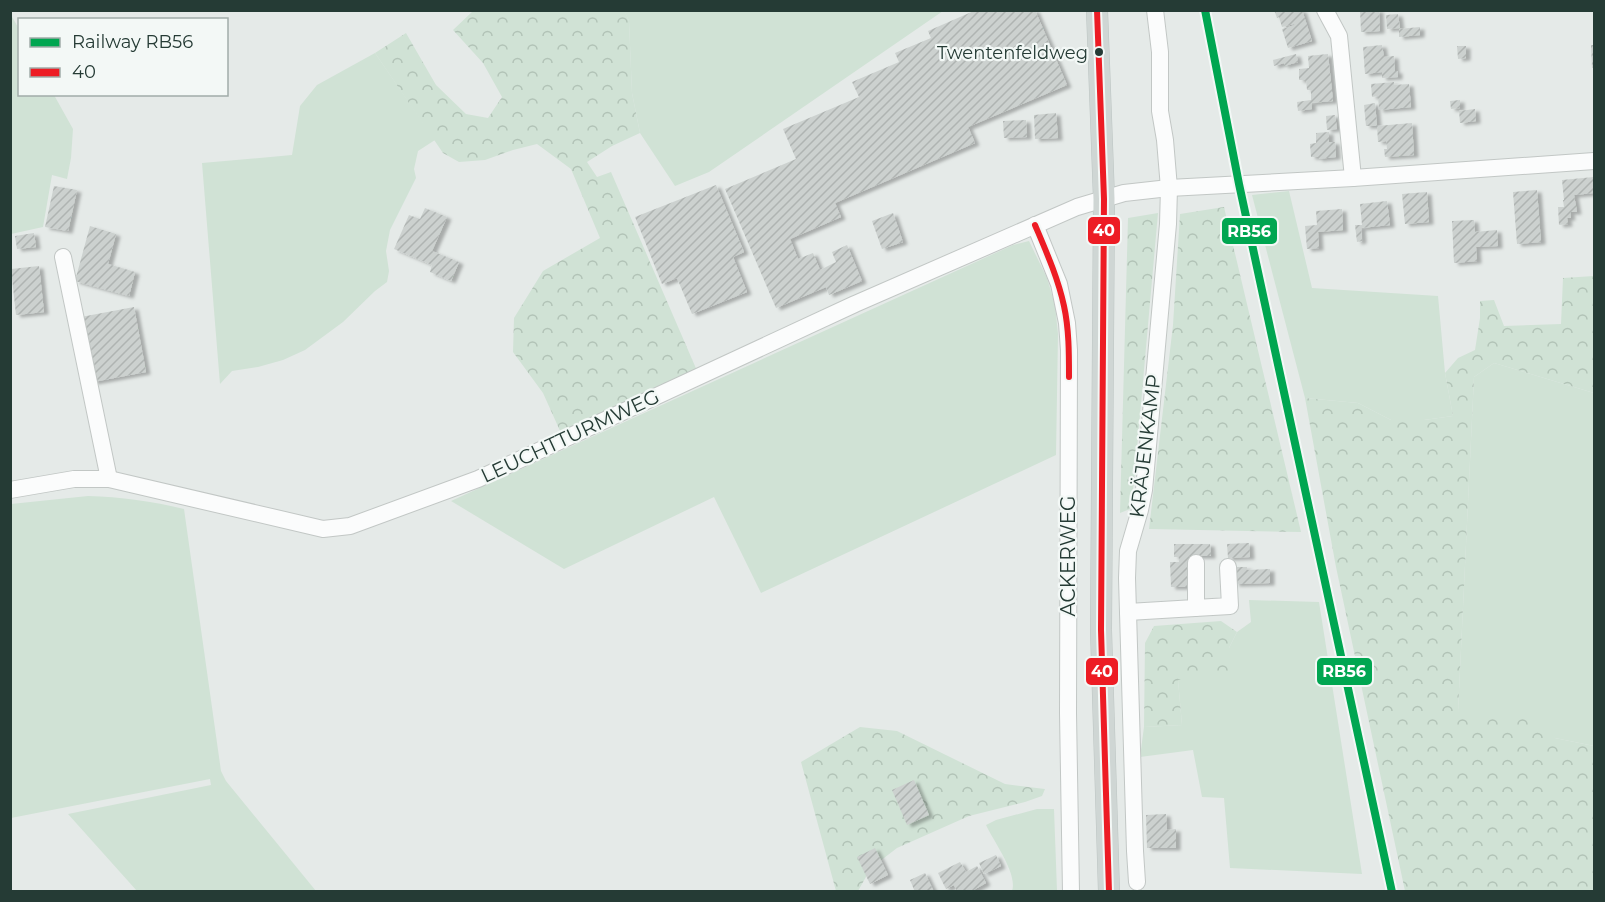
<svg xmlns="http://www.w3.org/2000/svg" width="1605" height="902" viewBox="0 0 1605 902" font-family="Montserrat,sans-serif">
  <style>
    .grass { fill: #d0e2d5 }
    .forest { fill: url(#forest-crowns) }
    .building { fill: url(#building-hatch); filter: url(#shadow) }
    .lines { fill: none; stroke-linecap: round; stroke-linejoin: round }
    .minor-casing { stroke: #c2c7c5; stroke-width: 18 }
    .major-casing { stroke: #bdc5c3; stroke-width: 22 }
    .minor { stroke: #fbfcfc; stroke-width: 16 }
    .major { stroke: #cfd6d4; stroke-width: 21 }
    .bus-1-casing { stroke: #f3f8f6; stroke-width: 10 }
    .bus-1 { stroke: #ed1c24; stroke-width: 6 }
    .rail-1-casing { stroke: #f3f8f6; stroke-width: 12 }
    .rail-1 { stroke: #00a651; stroke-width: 8 }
    .bus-dot { fill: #253b35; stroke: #f3f8f6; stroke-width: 2 }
    .labels { text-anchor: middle; stroke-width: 4.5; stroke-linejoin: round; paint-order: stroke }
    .bus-label { font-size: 18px; fill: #253b35; stroke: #f3f8f6; text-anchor: end }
    .street-label { font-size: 20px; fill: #253b35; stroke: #f3f8f6 }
    .line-badge { stroke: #f3f8f6; stroke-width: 2 }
    .badge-label { font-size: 16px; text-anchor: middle; font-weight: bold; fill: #fff }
  </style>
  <defs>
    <pattern id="forest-crowns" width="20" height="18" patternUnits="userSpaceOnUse" patternTransform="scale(1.5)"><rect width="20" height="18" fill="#d0e2d5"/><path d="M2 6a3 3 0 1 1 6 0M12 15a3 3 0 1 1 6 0" fill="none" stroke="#b2c3b7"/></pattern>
    <pattern id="building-hatch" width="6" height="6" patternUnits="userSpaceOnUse" patternTransform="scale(1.5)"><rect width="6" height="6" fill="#ccd1cf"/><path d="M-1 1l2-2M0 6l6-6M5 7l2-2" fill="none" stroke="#afb4b2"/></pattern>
    <filter id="shadow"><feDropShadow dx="4.5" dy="2.5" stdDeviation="1.5" flood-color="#0004"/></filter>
  </defs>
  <rect width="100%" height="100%" fill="#e5eae8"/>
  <g class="grass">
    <polygon points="624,11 943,11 709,172 675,186 640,133 632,93 629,21"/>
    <polygon points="11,15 19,29 20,94 54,95 73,129 71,158 67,179 52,175 43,227 11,234"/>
    <polygon points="375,53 435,140 418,151 414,169 416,178 390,230 386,251 389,271 387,282 375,291 343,322 305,350 283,360 258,367 232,371 220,384 202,163 292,155 300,106 317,85"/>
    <polygon points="1289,191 1312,288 1438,296 1445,373 1453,416 1424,420 1391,420 1358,403 1305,398 1252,195"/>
    <polygon points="1029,241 1047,278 1055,305 1058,334 1056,455 761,593 714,497 564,569 451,501 1013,245"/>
    <polygon points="1494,363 1594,393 1594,746 1555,738 1458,712 1474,377"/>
    <path d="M88 496C121 497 152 501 184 509L221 771 226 781 316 891H137L68 814 211 785 210 779 11 818V504Z"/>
    <polygon points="1249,600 1319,602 1362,874 1230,868 1224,798 1202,797 1193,750 1140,757 1144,727 1182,725 1178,680 1229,648 1237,632 1251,622"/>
    <path d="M1037 809H1054L1057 891H1012C1018 874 994 842 986 825L996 820Z"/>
  </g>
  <g class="forest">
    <polygon points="624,10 629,21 632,93 640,133 612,146 587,162 597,177 611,172 698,373 561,433 543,393 513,352 514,318 543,271 600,238 571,169 537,144 513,150 485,160 459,162 443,153 375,53 406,33 436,85 466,114 488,118 502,97 483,63 453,30 473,11"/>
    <polygon points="1224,207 1301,532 1149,529 1173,325 1180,214"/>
    <polygon points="1158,213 1134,482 1130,509 1120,513 1128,218"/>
    <polygon points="1594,276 1594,393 1494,363 1474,377 1458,712 1537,714 1555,738 1594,746 1594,891 1405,891 1336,567 1305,398 1358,403 1391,420 1424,420 1453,416 1445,373 1458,358 1475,350 1480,318 1480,301 1494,300 1504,326 1561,324 1563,278"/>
    <polygon points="1221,621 1237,632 1229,648 1233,674 1178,680 1182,725 1144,727 1145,643 1154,626"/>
    <polygon points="860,727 897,731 1005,784 1045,789 1042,796 1025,802 969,816 897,848 871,868 858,891 836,891 801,762"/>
  </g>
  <g class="building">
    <polygon points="976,10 1035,10 1067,85 968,127 975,143 835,203 841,217 790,239 798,259 813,253 820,270 836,262 832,252 847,245 862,281 829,295 826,287 776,308 725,189 796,159 783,129 859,97 852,82 899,62 895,53 931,38 928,31"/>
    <polygon points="1274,10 1302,10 1312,41 1288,48 1282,29 1295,25 1294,24 1282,27 1279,17 1277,18"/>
    <polygon points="1360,10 1379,10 1380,31 1361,32"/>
    <polygon points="1398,14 1400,28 1387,29 1386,15"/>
    <polygon points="1420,27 1420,35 1399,37 1399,29"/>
    <polygon points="1382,45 1384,57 1394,56 1395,71 1398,71 1398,77 1382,78 1382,72 1365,74 1363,47"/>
    <polygon points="1591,45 1594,45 1594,68 1592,68"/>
    <polygon points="1457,46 1466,46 1466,58 1458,59"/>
    <polygon points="1296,54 1298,62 1284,66 1284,63 1274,66 1273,60"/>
    <polygon points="1328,54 1333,101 1311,103 1312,109 1298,111 1297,102 1311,100 1311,90 1307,90 1306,80 1299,80 1299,69 1309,68 1308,56"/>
    <polygon points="1394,82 1394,85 1409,84 1411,107 1379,110 1378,96 1372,97 1371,84"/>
    <polygon points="1460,100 1460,108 1451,109 1450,101"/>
    <polygon points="1375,103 1377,126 1366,126 1364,105"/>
    <polygon points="1475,109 1476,121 1460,123 1459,111"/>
    <polygon points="1056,113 1058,138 1035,139 1034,115"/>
    <polygon points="1335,115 1337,129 1327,130 1326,116"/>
    <polygon points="1026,120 1027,137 1004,138 1003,121"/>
    <polygon points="1412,123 1414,155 1385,157 1384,149 1387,149 1386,141 1378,142 1377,126"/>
    <polygon points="1329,132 1329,142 1335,142 1336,157 1318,159 1318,157 1311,157 1310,144 1316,143 1316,133"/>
    <polygon points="1594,177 1594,193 1574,195 1577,212 1570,212 1571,218 1567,218 1568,224 1559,225 1558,207 1564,207 1563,200 1564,200 1562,180"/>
    <polygon points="716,185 744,252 733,257 747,292 692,314 677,278 662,284 635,217"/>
    <polygon points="54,186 77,190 68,231 45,227"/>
    <polygon points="1537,190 1541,242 1517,244 1513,192"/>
    <polygon points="1427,192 1429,222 1405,224 1402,194"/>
    <polygon points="1387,201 1390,225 1361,228 1362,241 1357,242 1355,225 1362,225 1360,204"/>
    <polygon points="425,208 447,217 432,251 459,262 451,281 430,272 432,265 394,249 409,215 420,219"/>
    <polygon points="1342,209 1343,230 1318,232 1319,248 1307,249 1305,226 1317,225 1316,211"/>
    <polygon points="893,213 903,242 882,249 872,221"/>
    <polygon points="1474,220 1475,232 1497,230 1498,246 1476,247 1477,261 1454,263 1452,221"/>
    <polygon points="90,226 116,234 108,264 135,272 129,296 75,281"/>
    <polygon points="34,233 36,247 17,249 15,236"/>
    <polygon points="39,266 44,312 16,315 11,269"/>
    <polygon points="134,307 146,372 93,382 81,317"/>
    <polygon points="1249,543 1250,557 1228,558 1227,544"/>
    <polygon points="1174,544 1210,544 1211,556 1189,556 1192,587 1171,587 1170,562 1179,562 1179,557 1174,557"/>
    <polygon points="1234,567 1247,567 1247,570 1270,569 1270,583 1235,584"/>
    <polygon points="914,780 929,815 907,825 892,790"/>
    <polygon points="1166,814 1167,830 1176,829 1176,848 1147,848 1146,815"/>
    <polygon points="875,848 888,875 870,884 857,857"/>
    <polygon points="996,855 1001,866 984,874 979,863"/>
    <polygon points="960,862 966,872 977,866 986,883 970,892 957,892 954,885 946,889 938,873"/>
    <polygon points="925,873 934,892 915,892 910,880"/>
  </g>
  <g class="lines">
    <defs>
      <g id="minor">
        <polyline points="1325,10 1339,36 1353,178"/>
        <polyline points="1035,225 1059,284 1067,323 1069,350 1068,713 1071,892"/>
        <polyline points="63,257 109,479"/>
        <polyline points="10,490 74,479 109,479 323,529 350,526 478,479 855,304 1077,207 1124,193 1169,188 1353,178 1594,161"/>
        <polyline points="1195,608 1230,606 1228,567"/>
        <polyline points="1128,612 1195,608 1196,605 1196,563"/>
        <polyline points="1137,882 1135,851 1127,578 1128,551 1140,510 1144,490 1168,224 1169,188 1165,140 1160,111 1160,52 1155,10"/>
      </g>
      <polyline id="major" points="1097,10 1104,199 1101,630 1109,892"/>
    </defs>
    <use href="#minor" class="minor-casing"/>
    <use href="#major" class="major-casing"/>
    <use href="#minor" class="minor"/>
    <use href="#major" class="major"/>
    <defs>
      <g id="bus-1">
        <polyline points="1097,10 1104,199 1101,630 1109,892"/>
        <path d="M1035 225C1046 251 1058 278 1064 306 1069 329 1069 353 1069 377"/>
      </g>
    </defs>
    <use href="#bus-1" class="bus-1-casing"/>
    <use href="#bus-1" class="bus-1"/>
    <defs>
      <polyline id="rail-1" points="1205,10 1239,184 1392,892"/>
    </defs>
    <use href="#rail-1" class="rail-1-casing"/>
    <use href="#rail-1" class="rail-1"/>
  </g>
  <circle class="bus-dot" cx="1099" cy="52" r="5"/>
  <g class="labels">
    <g class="bus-label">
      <text x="1088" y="59">Twentenfeldweg</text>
    </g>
    <g class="street-label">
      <text transform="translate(570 436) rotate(-25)" y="7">LEUCHTTURMWEG</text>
      <text transform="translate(1145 446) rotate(-83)" y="7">KRÄJENKAMP</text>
      <text transform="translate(1068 556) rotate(-90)" y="7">ACKERWEG</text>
    </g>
  </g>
  <g class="line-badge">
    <rect x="1087" y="216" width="34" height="29" rx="6" fill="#ed1c24"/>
    <rect x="1221" y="217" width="57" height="28" rx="6" fill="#00a651"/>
    <rect x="1085" y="657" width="34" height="29" rx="6" fill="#ed1c24"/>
    <rect x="1316" y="657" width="57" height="29" rx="6" fill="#00a651"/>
  </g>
  <g class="badge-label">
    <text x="1104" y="236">40</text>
    <text x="1249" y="237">RB56</text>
    <text x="1102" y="677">40</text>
    <text x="1344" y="677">RB56</text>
  </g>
  <rect width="1605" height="902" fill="none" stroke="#253b35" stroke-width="24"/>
  <rect x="18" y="18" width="210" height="78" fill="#f3f8f6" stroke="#a1aca9" stroke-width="1.5"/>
  <rect x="30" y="38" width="30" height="9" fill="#00a651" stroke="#a1aca9" stroke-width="1.5"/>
  <text x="72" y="48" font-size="18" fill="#253b35">Railway RB56</text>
  <rect x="30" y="68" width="30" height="9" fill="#ed1c24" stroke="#a1aca9" stroke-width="1.5"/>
  <text x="72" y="78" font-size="18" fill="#253b35">40</text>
</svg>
